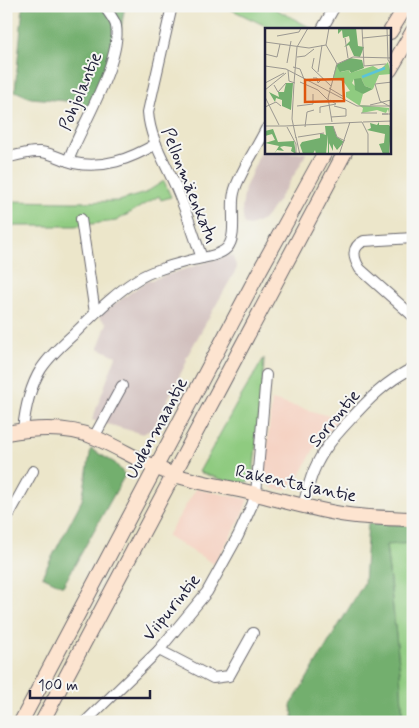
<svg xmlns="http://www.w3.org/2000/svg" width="419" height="728" viewBox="0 0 419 728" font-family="Mynerve,sans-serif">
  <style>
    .built { fill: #f5d2c2 }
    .industrial { fill: #d1bfbd }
    .green { fill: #8fcb80; stroke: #58765e }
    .forest { fill: #73af6e; stroke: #4a6854 }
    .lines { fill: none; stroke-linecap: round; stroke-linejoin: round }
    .street-casing { stroke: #69676d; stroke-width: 12 }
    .secondary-casing { stroke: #69676d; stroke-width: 16 }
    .street { stroke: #fff; stroke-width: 10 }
    .secondary { stroke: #fde4d0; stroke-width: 14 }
    .labels { text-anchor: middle; stroke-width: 4; stroke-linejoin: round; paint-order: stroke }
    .street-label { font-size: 18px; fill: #22223b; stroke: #f6f6f2 }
    .inset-river { fill: none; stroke: #5bc4d8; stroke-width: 2.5 }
    .inset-road { fill: none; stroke: #9b9891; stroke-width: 1 }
    .view { fill: #de560e; fill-opacity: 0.15; stroke: #de560e; stroke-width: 2.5 }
    .inset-edge { fill: none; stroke: #22223b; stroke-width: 2.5 }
  </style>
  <rect width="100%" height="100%" fill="#f6f6f2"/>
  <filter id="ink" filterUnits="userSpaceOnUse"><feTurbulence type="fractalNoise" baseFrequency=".02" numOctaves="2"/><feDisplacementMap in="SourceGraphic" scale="10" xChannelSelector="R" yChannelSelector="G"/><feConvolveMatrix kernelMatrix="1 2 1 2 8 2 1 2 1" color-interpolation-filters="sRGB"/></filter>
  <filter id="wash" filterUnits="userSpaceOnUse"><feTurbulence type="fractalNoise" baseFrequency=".0096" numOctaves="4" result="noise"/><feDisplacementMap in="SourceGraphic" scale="20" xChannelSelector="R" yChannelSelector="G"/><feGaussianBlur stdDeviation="1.12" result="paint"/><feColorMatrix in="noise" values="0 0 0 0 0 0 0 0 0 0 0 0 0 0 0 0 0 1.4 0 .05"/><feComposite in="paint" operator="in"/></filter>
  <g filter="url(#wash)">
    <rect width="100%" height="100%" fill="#ece6ca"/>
    <g class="built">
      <polygon points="272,400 340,419 317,443 300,476 285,490 273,489 264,478"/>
      <polygon points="196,489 248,499 241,518 214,564 167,536"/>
    </g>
    <g class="industrial">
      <polygon points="266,140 266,152 306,153 301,164 273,208 263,220 250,226 244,225 242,208 245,188"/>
      <polygon points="232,255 237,268 186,358 187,361 156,423 152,429 143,434 92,420 116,356 98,348 107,323 99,317 105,311 145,282 213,260"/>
    </g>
    <g class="green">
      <polygon points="224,6 270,6 313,29 272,29"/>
      <polygon points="164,181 171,197 161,200 159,196 116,221 75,226 6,226 6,201 75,202 119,201 145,193"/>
      <path d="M264 358 263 379 253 476 248 482C233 485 214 477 199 472L236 405Z"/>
      <polygon points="413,543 413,722 403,722 400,672 386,544"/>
    </g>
    <g class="forest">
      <polygon points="23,6 125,6 120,34 77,150 77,157 68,153 88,111 78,102 31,98 15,91"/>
      <polygon points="91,449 115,463 125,475 63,586 42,576 82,500"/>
      <polygon points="368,523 412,525 413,543 386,545 400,672 403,722 294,722 291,705 364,583"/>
    </g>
  </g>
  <g filter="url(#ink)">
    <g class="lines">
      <defs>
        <g id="street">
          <path d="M172 6 148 112C150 141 167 165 178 192 187 213 194 236 202 258"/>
          <polyline points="322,29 335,6"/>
          <path d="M6 158C17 155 29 151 41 152 52 153 63 160 74 163 104 169 130 159 156 144"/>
          <path d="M68 161C81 126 122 61 116 26 115 20 108 12 104 6"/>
          <polyline points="81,219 95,313"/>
          <path d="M413 238 364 241C351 247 353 258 360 269L413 316"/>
          <path d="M23 430C25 409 30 387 41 369 50 355 63 344 75 333 95 313 126 282 152 272 163 268 176 264 188 261 200 258 218 257 227 248 238 236 230 209 234 193 236 183 242 174 246 165 253 153 260 141 266 129"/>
          <polyline points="94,437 122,386"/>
          <path d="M303 507C306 494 309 482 314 470 322 451 334 437 348 422 367 401 386 381 413 368"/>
          <polyline points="6,520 33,471"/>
          <polyline points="159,650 213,678 229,676 253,633"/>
          <polyline points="85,722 159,650 207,592 238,536 252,505 256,494 266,375"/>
        </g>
        <g id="secondary">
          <polyline points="390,32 406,6"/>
          <polyline points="390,70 413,31"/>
          <path d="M6 433C35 428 69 426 96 438 122 449 147 466 175 475 201 484 229 487 256 494 284 501 312 509 341 514 365 518 389 518 413 519"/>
          <polyline points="21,722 260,270 325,152"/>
          <polyline points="42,722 345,152"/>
        </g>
      </defs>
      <use href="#street" class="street-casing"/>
      <use href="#secondary" class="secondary-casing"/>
      <use href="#street" class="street"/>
      <use href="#secondary" class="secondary"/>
    </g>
  </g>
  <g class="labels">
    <g class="street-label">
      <text transform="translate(80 91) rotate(-67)" y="6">Pohjolantie</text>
      <text transform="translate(190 185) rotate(68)" y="6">Pellonmäenkatu</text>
      <text transform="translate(334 418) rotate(-50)" y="6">Sorrontie</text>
      <text transform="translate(156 428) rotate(-62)" y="6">Uudenmaantie</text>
      <text transform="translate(296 483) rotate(12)" y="6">Rakentajantie</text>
      <text transform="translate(171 607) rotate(-51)" y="6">Viipurintie</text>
    </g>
  </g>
  <g transform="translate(265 28)">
    <rect width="126" height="126" fill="#ece6ca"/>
    <path d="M123 34 126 46 114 47 108 61 100 58 97 52 89 51 87 55 98 66 95 77 124 80V85L123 81 121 85 112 82 97 85 98 80 81 69V64L85 63 78 53 68 50 71 37 76 44 84 42 85 45 108 38 115 42Z" fill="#8fcb80"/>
    <path d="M73 0H91L93 18 99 19 95 29 89 28 84 17 79 19 85 13 84 8 78 10 77 2 73 6ZM85 30 97 32 99 40 86 45 84 42 75 44 71 37ZM96 50 100 58 108 61 98 66 90 62 89 51ZM21 55H28L26 82 17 78V72L11 70 10 74 4 64 14 69 13 64H19ZM114 94V97H124L126 100 124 126H118L114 116 119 115 120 106 102 102 106 100 105 95 112 97ZM60 98H68L72 109 79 114 72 122 68 116V123L64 115V125L68 126H63V107L61 126H51L50 122 48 126H38L35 117 37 114 55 110V105L61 107ZM8 101 13 114 29 113 31 126 26 123 27 119 19 118 15 119 19 123 12 122 9 126 14 118 0 115 10 112 7 106 0 108V103Z" fill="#73af6e"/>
    <path class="inset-river" d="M97 49 120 40"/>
    <path class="inset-road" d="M97 0 99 38 121 36M122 0 123 32 127 38M12 8 34 4 36 0M80 10 83 30M98 10 127 7M0 14 44 20 61 17 72 36M61 17 64 0M32 19 43 0M0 26 12 29 15 16M32 29 40 28 49 21M49 30 47 40 66 58M22 35 26 13M0 38 21 41 92 78H127M28 39 35 41 39 51M23 42 24 53 30 55M53 44 57 17M48 50H52L53 55 58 50M35 54 53 62 63 72M0 55 19 45M29 55 27 91 31 110M29 55 32 19M9 57 13 64 21 55M64 60 79 69M0 62 21 45M0 69 14 97M105 77 126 72M32 78 48 76V66M124 78 115 73 110 56 127 54M0 79 11 74 16 78M55 85V79L71 76 65 72M96 85H112M123 86H117H126M66 89 81 88V81L69 78M67 94 63 70 72 36 88 29 127 30M97 94 103 106V127M98 94 127 93M0 98H20M20 98 97 94M68 98 72 109 80 113M22 99 31 116V127M40 99 42 84 49 82M31 109 35 127M33 109 59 105M74 127 85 94"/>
    <path class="view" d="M78 51 79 73 40 74V52Z"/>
    <rect width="126" height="126" class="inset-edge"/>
  </g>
  <rect width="419" height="728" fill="none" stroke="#f6f6f2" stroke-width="25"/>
  <path d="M30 690v8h120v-8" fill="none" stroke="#22223b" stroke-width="2.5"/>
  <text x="38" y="690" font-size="15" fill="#22223b" stroke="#f6f6f2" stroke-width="4" paint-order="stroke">100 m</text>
</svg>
